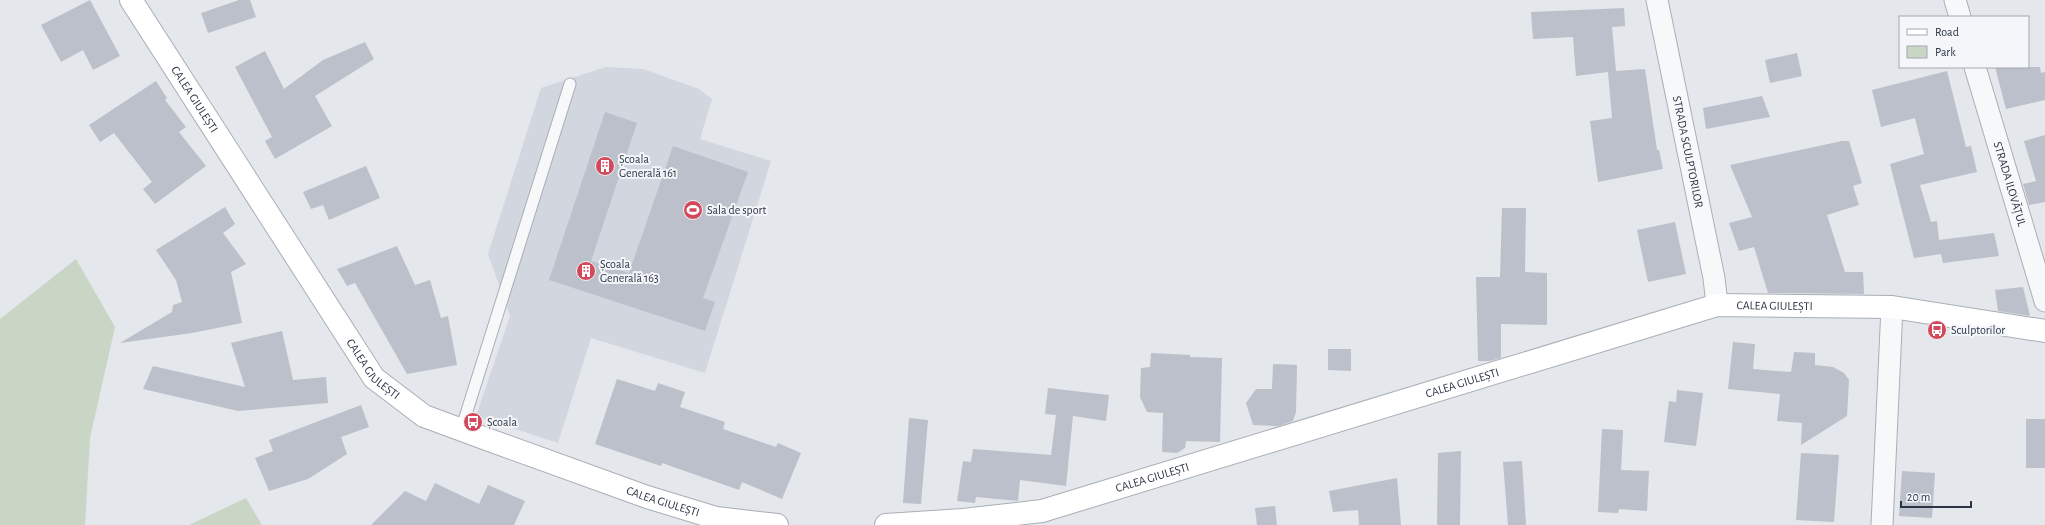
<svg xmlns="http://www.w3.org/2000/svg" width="2045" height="525" viewBox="0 0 2045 525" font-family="'Alegreya Sans',sans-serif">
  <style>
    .built { fill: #d2d6de }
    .green { fill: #c9d6c5 }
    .building { fill: #bbc0ca }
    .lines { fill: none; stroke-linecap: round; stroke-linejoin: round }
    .lane-casing { stroke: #a9aeb7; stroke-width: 13 }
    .street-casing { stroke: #a9aeb7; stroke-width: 23 }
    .secondary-casing { stroke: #a9aeb7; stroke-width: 24 }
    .lane { stroke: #f7f8fa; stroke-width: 11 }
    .street { stroke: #f7f8fa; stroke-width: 21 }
    .secondary { stroke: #fff; stroke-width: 22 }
    .labels { text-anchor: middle; stroke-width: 4; stroke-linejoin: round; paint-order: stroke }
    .street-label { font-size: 12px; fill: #2b3445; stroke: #f4f6f9 }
    .poi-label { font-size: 12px; fill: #2b3445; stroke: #f4f6f9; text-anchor: start }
  </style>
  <rect width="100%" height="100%" fill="#e4e7ec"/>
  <polygon class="built" points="606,67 643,69 699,89 712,99 700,139 771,161 705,373 591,338 558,443 476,416 510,316 488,254 541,88"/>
  <g class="green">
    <polygon points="76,259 115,327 90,438 85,525 0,525 0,319"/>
    <polygon points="246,498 262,525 189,525"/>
  </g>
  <g class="building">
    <polygon points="90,0 120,56 93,70 83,50 61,62 41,25"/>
    <polygon points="239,0 250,0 256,17 208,33 201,13"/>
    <polygon points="1624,8 1625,26 1612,27 1616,71 1645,69 1657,150 1659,150 1663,169 1598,182 1590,121 1612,118 1608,72 1576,76 1573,37 1533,39 1531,12"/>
    <polygon points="365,42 374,59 315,96 332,126 275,159 265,141 272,137 235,67 265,51 284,89 323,60"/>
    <polygon points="1797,53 1802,76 1770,83 1765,60"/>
    <polygon points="1995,67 2040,67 2041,73 2045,72 2045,100 2006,109"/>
    <polygon points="1947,71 1966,147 1971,146 1977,172 1920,185 1931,222 1937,221 1939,240 1994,233 1999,256 1943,263 1941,254 1914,258 1890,164 1924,154 1915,118 1881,127 1872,90"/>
    <polygon points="156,81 167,98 165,100 186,127 179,132 206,166 155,204 143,189 152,182 114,133 100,142 89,125"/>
    <polygon points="1762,96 1770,117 1706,129 1703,108"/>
    <polygon points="605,112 637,123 591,261 629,273 673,146 748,172 703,298 715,302 705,331 549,280"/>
    <polygon points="2045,135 2045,202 2029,205 2023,184 2036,181 2024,141"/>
    <polygon points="1842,141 1849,141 1862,183 1853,186 1859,205 1827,215 1845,272 1863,272 1864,294 1768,293 1754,247 1739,251 1729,223 1752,217 1730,165"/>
    <polygon points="366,166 380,198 329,220 323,205 311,209 303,192"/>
    <polygon points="225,207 235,224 223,233 246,264 231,272 242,323 192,333 120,343 172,312 173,305 182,302 176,280 156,250"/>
    <polygon points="1502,208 1526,208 1525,272 1547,273 1547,325 1501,324 1501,358 1490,361 1478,361 1476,277 1500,277"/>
    <polygon points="1675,222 1686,274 1648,282 1637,230"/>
    <polygon points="397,246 415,285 430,280 441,318 448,316 457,365 407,374 355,283 347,286 337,269"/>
    <polygon points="2023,287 2030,316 1998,311 1995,290"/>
    <polygon points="282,331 293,380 326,377 328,403 238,411 143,389 153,366 245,387 231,343"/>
    <polygon points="1733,342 1755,344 1753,369 1791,372 1794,352 1815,353 1815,365 1833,367 1844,373 1849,380 1847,416 1801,445 1802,423 1777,421 1780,394 1728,389"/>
    <polygon points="1328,349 1351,349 1351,371 1328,370"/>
    <polygon points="1151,353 1190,355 1190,357 1222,358 1220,442 1186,441 1185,448 1177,453 1162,452 1163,413 1147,412 1140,397 1141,368 1150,367"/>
    <polygon points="1273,364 1297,365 1296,412 1293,421 1278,426 1253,425 1246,403 1256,389 1272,389"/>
    <polygon points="617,379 655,391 658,383 685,392 680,407 725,422 723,429 776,447 778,443 801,453 782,499 742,482 739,490 662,463 661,466 595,444"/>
    <polygon points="1048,388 1109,395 1106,421 1073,416 1066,486 1020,480 1018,501 976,497 975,503 957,501 963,461 971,462 973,449 1051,455 1056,415 1045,414"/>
    <polygon points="1677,390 1703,393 1696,446 1664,442 1669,401 1676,402"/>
    <polygon points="361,405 369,427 341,437 347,454 308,479 269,491 255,458 273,451 269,440"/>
    <polygon points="909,418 928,420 921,504 903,503"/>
    <rect x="2026" y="419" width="19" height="49"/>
    <polygon points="1602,429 1623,430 1621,470 1649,471 1647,511 1619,509 1618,513 1598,512"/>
    <polygon points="1461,451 1460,525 1437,525 1438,453"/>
    <polygon points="1801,453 1839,455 1834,522 1796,520"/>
    <polygon points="1522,461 1526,525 1508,525 1503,462"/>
    <polygon points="1902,471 1935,473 1932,518 1899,516"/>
    <polygon points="1397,478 1401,525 1359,525 1358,510 1333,512 1329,491"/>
    <polygon points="435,483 479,504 488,485 525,501 514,525 371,525 405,491 426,501"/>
    <polygon points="1275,506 1277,525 1257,525 1255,508"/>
  </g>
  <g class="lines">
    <defs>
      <polyline id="lane" points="461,430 570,84"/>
      <g id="street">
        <path id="s1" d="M1657 0 1714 278 1717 305"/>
        <polyline points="1955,0 1960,17"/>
        <path id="s2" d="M1975 67 2045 301"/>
        <polyline points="1882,525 1892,307"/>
      </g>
      <g id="secondary">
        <path id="s3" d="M131 0 374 378 424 416 481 437 647 497 716 518 777 525"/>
        <path id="s4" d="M886 525 963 520 1042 511 1717 305 1892 307 2045 331"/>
      </g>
    </defs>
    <use href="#lane" class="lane-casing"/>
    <use href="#street" class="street-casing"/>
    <use href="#secondary" class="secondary-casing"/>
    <use href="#lane" class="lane"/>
    <use href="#street" class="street"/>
    <use href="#secondary" class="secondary"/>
  </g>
  <defs>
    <symbol id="building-disc" viewBox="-11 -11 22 22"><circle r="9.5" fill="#d1495b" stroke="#f4f6f9"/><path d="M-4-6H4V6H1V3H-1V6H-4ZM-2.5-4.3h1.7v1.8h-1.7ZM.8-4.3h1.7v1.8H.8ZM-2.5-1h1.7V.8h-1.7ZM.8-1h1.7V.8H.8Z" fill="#fff"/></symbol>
    <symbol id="stadium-disc" viewBox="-11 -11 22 22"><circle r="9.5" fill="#d1495b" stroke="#f4f6f9"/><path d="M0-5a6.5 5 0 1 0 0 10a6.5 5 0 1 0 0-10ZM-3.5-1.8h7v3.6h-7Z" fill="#fff"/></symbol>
    <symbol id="bus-disc" viewBox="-11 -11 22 22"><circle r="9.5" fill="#d1495b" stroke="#f4f6f9"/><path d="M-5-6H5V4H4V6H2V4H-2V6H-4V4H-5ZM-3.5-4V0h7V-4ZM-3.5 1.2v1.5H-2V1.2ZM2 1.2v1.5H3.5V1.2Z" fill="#fff"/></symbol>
  </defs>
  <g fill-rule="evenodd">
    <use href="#building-disc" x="594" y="155" width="22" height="22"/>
    <use href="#stadium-disc" x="682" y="199" width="22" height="22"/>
    <use href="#building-disc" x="575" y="260" width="22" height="22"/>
    <use href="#bus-disc" x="1926" y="319" width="22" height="22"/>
    <use href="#bus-disc" x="462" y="411" width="22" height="22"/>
  </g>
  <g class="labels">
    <g class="street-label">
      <text dy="4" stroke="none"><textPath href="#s3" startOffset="118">CALEA GIULEȘTI</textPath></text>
      <text dy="4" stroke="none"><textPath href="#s1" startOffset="155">STRADA SCULPTORILOR</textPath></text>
      <text dy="4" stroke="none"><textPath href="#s2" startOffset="122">STRADA ILOVĂȚUL</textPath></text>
      <text dy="4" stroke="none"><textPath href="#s4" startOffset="920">CALEA GIULEȘTI</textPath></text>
      <text dy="4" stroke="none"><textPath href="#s3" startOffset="442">CALEA GIULEȘTI</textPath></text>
      <text dy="4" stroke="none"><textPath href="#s4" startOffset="596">CALEA GIULEȘTI</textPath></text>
      <text dy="4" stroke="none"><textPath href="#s4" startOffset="272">CALEA GIULEȘTI</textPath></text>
      <text dy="4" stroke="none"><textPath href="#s3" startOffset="766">CALEA GIULEȘTI</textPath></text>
    </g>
    <g class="poi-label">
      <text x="619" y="163">Școala<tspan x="619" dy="14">Generală 161</tspan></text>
      <text x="707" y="214">Sala de sport</text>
      <text x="600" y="268">Școala<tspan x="600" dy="14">Generală 163</tspan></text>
      <text x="1951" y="334">Sculptorilor</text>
      <text x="487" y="426">Școala</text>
    </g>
  </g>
  <rect x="1899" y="16" width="130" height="52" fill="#f4f6f9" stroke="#a4a8b1"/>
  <rect x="1907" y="29" width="20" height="6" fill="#ffffff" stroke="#a4a8b1"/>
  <text x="1935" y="36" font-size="12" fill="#2b3445">Road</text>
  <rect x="1907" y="46" width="20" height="12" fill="#c9d6c5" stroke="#a4a8b1"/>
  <text x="1935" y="56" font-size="12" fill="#2b3445">Park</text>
  <path d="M1901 501v6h70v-6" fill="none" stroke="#2b3445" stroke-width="2"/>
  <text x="1907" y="501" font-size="12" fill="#2b3445" stroke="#f4f6f9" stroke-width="3" paint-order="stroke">20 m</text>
</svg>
